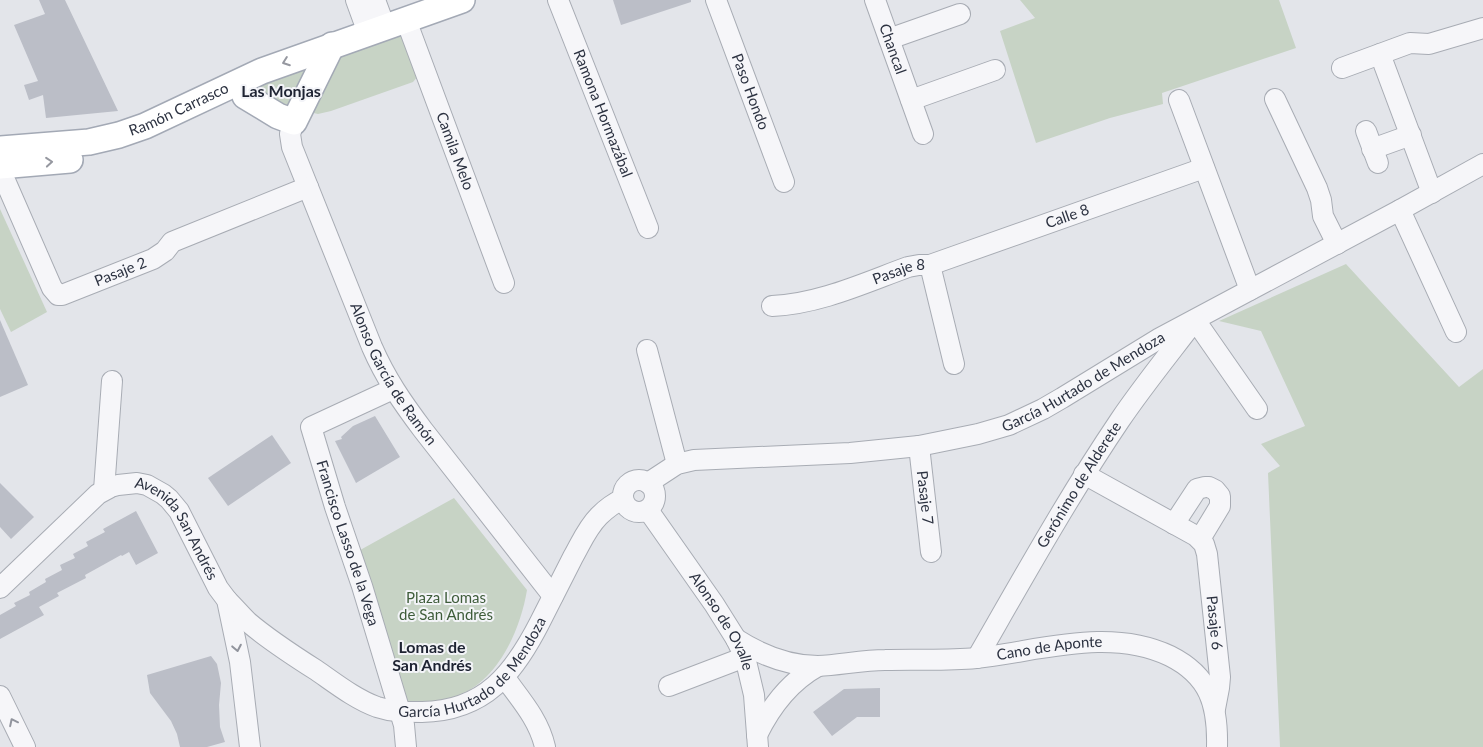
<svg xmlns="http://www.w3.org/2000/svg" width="1483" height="747" viewBox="0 0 1483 747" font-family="Lato,sans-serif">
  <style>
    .green { fill: #c7d3c5 }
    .building { fill: #bbbec7 }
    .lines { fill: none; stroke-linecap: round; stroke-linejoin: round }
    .minor-casing { stroke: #a8acb4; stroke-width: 22 }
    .major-casing { stroke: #a3a9b5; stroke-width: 28 }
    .minor { stroke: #f6f6f9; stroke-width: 20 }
    .major { stroke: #fff; stroke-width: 25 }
    .oneway { stroke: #9698a0 }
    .oneway2 { stroke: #91949d }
    .labels { text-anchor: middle; stroke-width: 4; stroke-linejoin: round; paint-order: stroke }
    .street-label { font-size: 15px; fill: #2c3241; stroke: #f3f4f8 }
    .park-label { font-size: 15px; fill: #3e5c3a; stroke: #f3f4f8 }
    .neighbourhood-label { font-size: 16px; font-weight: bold; fill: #1e2332; stroke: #f3f4f8 }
  </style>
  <rect width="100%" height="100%" fill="#e3e5ea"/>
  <g class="green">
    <polygon points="1020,0 1279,0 1296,48 1162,93 1163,104 1110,118 1036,143 1000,31 1035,18"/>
    <polygon points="402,32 418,76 413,82 331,111 318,114 286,107 248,84"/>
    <polygon points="0,209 47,312 11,332 0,309"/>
    <polygon points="1346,264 1459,387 1483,369 1483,747 1280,747 1268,473 1280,466 1261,444 1305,426 1261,331 1219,321"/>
    <path d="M454 498 527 590C520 632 497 683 453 698 439 703 416 704 400 707L353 554Z"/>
  </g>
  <g class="building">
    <polygon points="39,0 65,0 118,111 46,118 43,95 29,100 24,85 38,81 14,25 45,14"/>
    <polygon points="613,0 691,0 691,2 621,25"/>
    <polygon points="0,320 28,385 0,397"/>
    <polygon points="375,416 400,457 356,483 335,441 342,439 341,437 353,426"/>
    <polygon points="272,435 291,463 228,506 208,478"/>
    <polygon points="0,483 34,517 11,539 0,527"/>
    <polygon points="136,511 158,553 136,565 129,552 122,556 121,555 85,575 86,578 57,593 59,596 39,607 44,615 0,639 0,615 16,606 14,603 30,595 29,592 46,582 45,579 62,570 60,565 75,558 73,554 88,546 86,542 105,532 103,529"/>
    <polygon points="211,656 217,664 221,683 219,705 220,727 225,742 207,747 180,747 177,734 171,721 150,693 147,675"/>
    <polygon points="880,688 880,717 857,717 832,736 813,712 844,689"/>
  </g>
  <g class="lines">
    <defs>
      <g id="minor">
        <polyline points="356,0 368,33"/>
        <polyline points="375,0 385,27"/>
        <path id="s1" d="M558 0 648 228"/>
        <path id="s2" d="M716 0 784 182"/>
        <path id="s3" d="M875 0 923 134"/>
        <path id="s4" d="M406 20 504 283"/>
        <polyline points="889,39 960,14"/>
        <polyline points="1380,54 1432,193"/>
        <polyline points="1342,68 1410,43 1429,44 1483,28"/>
        <polyline points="1275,99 1317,188 1321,200 1323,216 1337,244"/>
        <polyline points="911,100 995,70"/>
        <polyline points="1179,100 1250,290"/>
        <path id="s5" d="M294 122 290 134 292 147 372 347C386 379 402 402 423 430L553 596"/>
        <polyline points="1366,131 1378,163"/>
        <polyline points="1372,149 1411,135"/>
        <path id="s6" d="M0 169 52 288 58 295H62L153 259 165 251 172 242 308 187"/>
        <polyline points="1400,210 1456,332"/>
        <polyline points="930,265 954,364"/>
        <path id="s7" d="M772 306C819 304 864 283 908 267L919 265H930L1204 168"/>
        <polyline points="647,350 677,464"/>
        <path id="s8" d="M393 389 311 427 335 507 362 586 404 725 406 747"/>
        <path id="s9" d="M919 446 931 552"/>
        <path id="s10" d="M1084 474 1196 536 1204 544 1207 554 1220 677 1219 688 1215 709"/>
        <circle cx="639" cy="496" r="16"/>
        <path id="s11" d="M648 483 677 464 694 460 850 453 919 446 978 434 1009 425 1043 409 1062 398 1160 338 1400 210 1483 164"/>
        <polyline points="104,490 112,381"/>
        <path id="s12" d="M648 510 714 604 736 639 745 657 754 695 758 747"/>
        <polyline points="1174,524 1197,489 1205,487 1209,487 1215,490 1220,496 1220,506 1200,539"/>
        <path id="s13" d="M0 588 98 494 111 487 118 485 137 483 147 485 163 494 169 499 179 511 218 588 227 600 240 662 250 747"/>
        <path id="s14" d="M227 600C234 607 241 615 248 622 268 639 294 656 316 670 335 683 355 699 377 707 392 712 406 712 422 712 485 711 514 673 540 622 551 600 562 579 573 557 581 543 587 528 599 516 606 509 614 503 623 499"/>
        <path id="s15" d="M736 639C761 655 788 666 818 666 840 665 863 660 885 660 916 659 946 661 976 658 1040 651 1109 627 1170 656 1210 676 1218 705 1217 747"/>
        <path id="s16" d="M977 658C1023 578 1068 497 1120 420 1143 386 1170 353 1195 320L1257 409"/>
        <path d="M505 678C521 700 539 720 545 747"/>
        <polyline points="669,686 745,657"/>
        <polyline points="0,696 25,747"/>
        <path d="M757 735C771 706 789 682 818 666"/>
      </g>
      <g id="major">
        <polyline points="245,96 278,116 294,122 332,45"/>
        <path id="s17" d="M0 149 89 142 119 135 145 126 262 71 462 0"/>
        <polyline points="0,166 70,160"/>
      </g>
    </defs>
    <use href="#minor" class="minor-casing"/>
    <use href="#major" class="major-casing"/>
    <use href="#minor" class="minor"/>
    <use href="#major" class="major"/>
  </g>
  <defs><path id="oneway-chevron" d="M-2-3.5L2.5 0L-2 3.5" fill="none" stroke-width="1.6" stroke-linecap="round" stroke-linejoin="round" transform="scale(1.25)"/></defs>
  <g class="oneway">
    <use href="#oneway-chevron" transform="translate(286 62) rotate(160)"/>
    <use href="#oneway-chevron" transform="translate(49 162) rotate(-5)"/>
  </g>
  <g class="oneway2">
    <use href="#oneway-chevron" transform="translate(237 648) rotate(79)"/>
    <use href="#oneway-chevron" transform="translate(13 722) rotate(-116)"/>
  </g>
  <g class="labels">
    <g class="street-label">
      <text dy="5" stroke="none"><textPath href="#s3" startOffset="52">Chancal</textPath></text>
      <text dy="5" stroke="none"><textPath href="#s2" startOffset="98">Paso Hondo</textPath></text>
      <text dy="5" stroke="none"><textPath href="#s17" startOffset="185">Ramón Carrasco</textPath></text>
      <text dy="5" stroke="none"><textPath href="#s1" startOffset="122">Ramona Hormazábal</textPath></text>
      <text dy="5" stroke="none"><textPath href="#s4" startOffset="140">Camila Melo</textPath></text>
      <text dy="5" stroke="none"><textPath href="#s7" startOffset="310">Calle 8</textPath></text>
      <text dy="5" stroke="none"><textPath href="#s6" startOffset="206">Pasaje 2</textPath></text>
      <text dy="5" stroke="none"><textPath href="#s7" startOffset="132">Pasaje 8</textPath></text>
      <text dy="5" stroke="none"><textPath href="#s5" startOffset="275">Alonso García de Ramón</textPath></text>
      <text dy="5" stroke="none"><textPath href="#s11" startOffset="456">García Hurtado de Mendoza</textPath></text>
      <text dy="5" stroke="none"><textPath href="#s16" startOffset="201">Gerónimo de Alderete</textPath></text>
      <text dy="5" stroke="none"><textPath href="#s9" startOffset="52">Pasaje 7</textPath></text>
      <text dy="5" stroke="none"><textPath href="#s13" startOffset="240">Avenida San Andrés</textPath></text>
      <text dy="5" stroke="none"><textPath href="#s8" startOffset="212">Francisco Lasso de la Vega</textPath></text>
      <text dy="5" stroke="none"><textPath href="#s12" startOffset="134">Alonso de Ovalle</textPath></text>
      <text dy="5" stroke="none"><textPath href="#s10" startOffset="219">Pasaje 6</textPath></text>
      <text dy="5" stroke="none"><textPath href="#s15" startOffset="320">Cano de Aponte</textPath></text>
      <text dy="5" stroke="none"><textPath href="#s14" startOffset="300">García Hurtado de Mendoza</textPath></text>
    </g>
    <g class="park-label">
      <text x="446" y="603">Plaza Lomas<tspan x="446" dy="17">de San Andrés</tspan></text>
    </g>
    <g class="neighbourhood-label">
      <text x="281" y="97">Las Monjas</text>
      <text x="432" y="653">Lomas de<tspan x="432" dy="18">San Andrés</tspan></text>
    </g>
  </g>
</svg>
